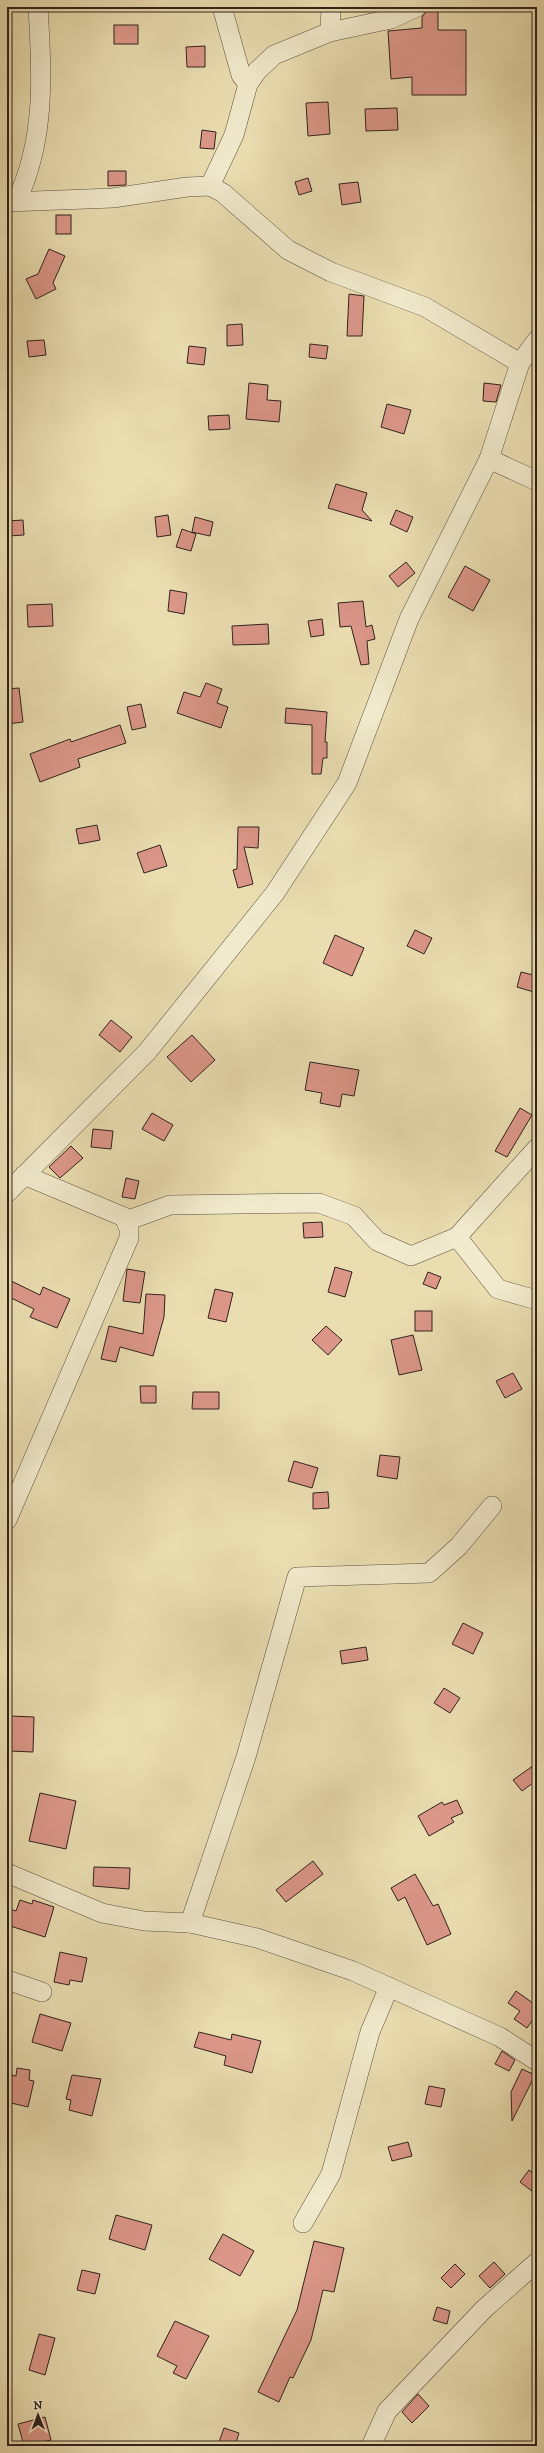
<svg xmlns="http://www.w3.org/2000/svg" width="544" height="2453" viewBox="0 0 544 2453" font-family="'IM FELL DW Pica',serif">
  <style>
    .building { fill: #dc9789; stroke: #30221d }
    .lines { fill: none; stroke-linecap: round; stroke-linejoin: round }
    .street-casing { stroke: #5e5142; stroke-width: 20 }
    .street { stroke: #f1eacc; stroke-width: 19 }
  </style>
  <rect width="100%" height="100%" fill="#eadeb1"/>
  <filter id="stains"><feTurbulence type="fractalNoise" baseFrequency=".005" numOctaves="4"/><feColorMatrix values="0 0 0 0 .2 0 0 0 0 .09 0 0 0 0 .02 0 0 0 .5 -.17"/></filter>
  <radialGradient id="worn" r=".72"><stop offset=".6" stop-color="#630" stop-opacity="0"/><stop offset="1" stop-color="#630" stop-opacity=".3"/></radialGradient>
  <g class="building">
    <polygon points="428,9 438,9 438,30 466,30 466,95 412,95 412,77 391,79 388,31 422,28 422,17"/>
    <rect x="114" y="25" width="24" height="19"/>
    <polygon points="205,46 205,67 187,67 186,47"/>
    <polygon points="328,102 330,134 308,136 306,103"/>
    <polygon points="397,108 398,130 366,131 365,109"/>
    <polygon points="202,130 216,132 214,149 200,148"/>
    <polygon points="108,171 126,171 126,185 108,186"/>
    <polygon points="308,178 312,191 299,195 295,182"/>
    <polygon points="358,182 361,202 342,205 339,184"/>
    <rect x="56" y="215" width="15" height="19"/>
    <polygon points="49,249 65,256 53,283 56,289 36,299 26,279 38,274"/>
    <polygon points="349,294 364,296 362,336 347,336"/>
    <polygon points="242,324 243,345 227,346 227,325"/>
    <polygon points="44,340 46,355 29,357 27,341"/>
    <polygon points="310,344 328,346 326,359 309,357"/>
    <polygon points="189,346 206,348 204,365 187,363"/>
    <polygon points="249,383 268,385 267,400 281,401 279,422 246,419"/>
    <polygon points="484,383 501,385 496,402 483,401"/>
    <polygon points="387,404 411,410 404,434 381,427"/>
    <polygon points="229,415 230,429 209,430 208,416"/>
    <polygon points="336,484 367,493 362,510 372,521 328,508"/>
    <polygon points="396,510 413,517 407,532 390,524"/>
    <polygon points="168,515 171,535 157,537 155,517"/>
    <polygon points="195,517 213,522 210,536 192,532"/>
    <polygon points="23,520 24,535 8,536 7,521"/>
    <polygon points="182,529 196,534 191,551 176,547"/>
    <polygon points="406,562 415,573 398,587 389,576"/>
    <polygon points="465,566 490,580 473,611 448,597"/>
    <polygon points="170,590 187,593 184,614 168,611"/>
    <polygon points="363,601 366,627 372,625 375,639 367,641 369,664 361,665 351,626 340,627 338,603"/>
    <polygon points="52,604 53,626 28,627 27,605"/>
    <polygon points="322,619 324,635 311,637 308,621"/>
    <polygon points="268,624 269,644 233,645 232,626"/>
    <polygon points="206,683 222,689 217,703 228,707 221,728 177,713 184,692 200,697"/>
    <polygon points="19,688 23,722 7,724 7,689"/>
    <polygon points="141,704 146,727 132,730 127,707"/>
    <polygon points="286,708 327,712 325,742 327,742 327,758 323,758 321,774 312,774 312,725 285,723"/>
    <polygon points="120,725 126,743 78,759 80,767 40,782 30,754 70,739 71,742"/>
    <polygon points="97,825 100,840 79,844 76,829"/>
    <polygon points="238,827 259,827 258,848 244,847 253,884 238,888 233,870 237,869"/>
    <polygon points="160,845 167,866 144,873 137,853"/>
    <polygon points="415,930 432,938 424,954 407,946"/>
    <polygon points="335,935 364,948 352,976 323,963"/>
    <polygon points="521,972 537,976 537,993 517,987"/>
    <polygon points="111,1020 132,1037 120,1052 99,1035"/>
    <polygon points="192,1035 215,1060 191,1082 167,1057"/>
    <polygon points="310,1062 359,1070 354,1096 342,1094 340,1107 320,1103 322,1093 305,1090"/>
    <polygon points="520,1108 532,1115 507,1157 495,1151"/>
    <polygon points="152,1113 173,1125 164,1141 142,1129"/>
    <polygon points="93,1129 113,1131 111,1149 91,1147"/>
    <polygon points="71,1146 83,1158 60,1178 49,1167"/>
    <polygon points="126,1178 139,1181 135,1199 122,1197"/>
    <polygon points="322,1222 323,1237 304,1238 303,1223"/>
    <polygon points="335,1267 352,1272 345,1297 328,1292"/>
    <polygon points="127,1269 145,1272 140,1303 123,1301"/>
    <polygon points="428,1272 441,1277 436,1289 423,1284"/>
    <polygon points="7,1279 40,1295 43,1287 70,1299 57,1328 30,1317 34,1309 7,1296"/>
    <polygon points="215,1289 233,1293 226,1322 208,1318"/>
    <polygon points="146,1294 165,1295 164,1317 153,1356 120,1347 116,1362 101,1359 109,1326 143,1334"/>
    <rect x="415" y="1311" width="17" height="20"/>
    <polygon points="326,1326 342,1340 328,1355 312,1340"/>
    <polygon points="413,1335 422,1370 399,1375 391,1340"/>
    <polygon points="513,1373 522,1389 505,1398 496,1381"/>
    <polygon points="140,1386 156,1386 156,1403 141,1403"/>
    <polygon points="193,1392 219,1392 219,1409 192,1409"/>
    <polygon points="380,1455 400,1457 397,1479 377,1476"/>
    <polygon points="294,1461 318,1468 312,1488 288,1481"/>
    <polygon points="328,1492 329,1508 313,1509 313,1493"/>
    <polygon points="463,1623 483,1633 473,1654 452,1644"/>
    <polygon points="366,1647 368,1660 342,1664 340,1651"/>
    <polygon points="444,1688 460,1698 450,1713 434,1703"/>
    <polygon points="10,1716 34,1717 33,1752 9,1751"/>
    <polygon points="537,1763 537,1780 522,1791 513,1780"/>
    <polygon points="40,1793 76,1801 66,1849 29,1841"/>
    <polygon points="457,1800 463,1813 451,1818 454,1822 429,1836 418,1816 442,1802 444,1805"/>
    <polygon points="313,1861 323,1874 286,1902 276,1890"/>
    <polygon points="94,1867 130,1868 129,1889 93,1886"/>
    <polygon points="415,1874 433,1906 438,1904 451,1934 427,1945 405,1897 398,1901 391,1888"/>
    <polygon points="20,1900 32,1904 33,1900 54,1907 45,1937 7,1925 7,1908 16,1911"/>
    <polygon points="60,1952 87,1958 82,1982 70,1980 69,1985 54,1982"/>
    <polygon points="516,1991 537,2006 537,2014 527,2028 514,2019 520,2011 508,2003"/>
    <polygon points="40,2014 71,2023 62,2051 32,2042"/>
    <polygon points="199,2032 231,2040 232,2034 261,2041 252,2073 224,2065 226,2056 194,2047"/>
    <polygon points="502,2051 515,2060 509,2071 495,2064"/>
    <polygon points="17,2068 30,2070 29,2080 34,2081 28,2107 7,2102 10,2075 16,2076"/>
    <polygon points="522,2069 535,2075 512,2121 511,2092"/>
    <polygon points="72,2075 101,2079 92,2116 69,2110 71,2100 66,2099"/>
    <polygon points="429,2086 445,2089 441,2107 425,2104"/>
    <polygon points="408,2142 412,2156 392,2161 388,2147"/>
    <polygon points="529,2170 537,2176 537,2195 520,2182"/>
    <polygon points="116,2215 152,2225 145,2250 109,2239"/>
    <polygon points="223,2234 254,2251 240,2276 209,2259"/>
    <polygon points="314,2241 344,2248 334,2292 323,2290 311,2340 293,2378 290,2377 279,2402 258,2392 297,2310"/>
    <polygon points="494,2262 505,2274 490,2288 479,2276"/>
    <polygon points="455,2264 465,2274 451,2288 441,2278"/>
    <polygon points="82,2270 100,2274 95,2294 77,2290"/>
    <polygon points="437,2307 450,2311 447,2324 433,2320"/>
    <polygon points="175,2321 209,2336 186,2379 173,2373 177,2366 157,2356"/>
    <polygon points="39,2334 55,2338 45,2375 29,2370"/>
    <polygon points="418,2394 429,2406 412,2423 402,2412"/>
    <polygon points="45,2417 51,2440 24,2446 18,2424"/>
    <polygon points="224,2428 239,2433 235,2446 219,2442"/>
  </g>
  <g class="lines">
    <defs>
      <g id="street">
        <polyline points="222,7 241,75 248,84"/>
        <polyline points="330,32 331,7"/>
        <polyline points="210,186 234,135 248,84 257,71 274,55 330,32 391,19 417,7"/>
        <path d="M17 200C46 138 42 73 38 7"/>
        <polyline points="7,202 113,198 187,187 210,186 223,193 288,250 331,272 425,307 520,363"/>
        <polyline points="489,459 537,481"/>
        <polyline points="7,1193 147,1052 275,893 347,783 409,619 489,459 520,363 537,340"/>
        <polyline points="126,1221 170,1205 319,1203 354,1216 377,1241 411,1256 457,1237 537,1148"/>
        <polyline points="457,1237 498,1289 537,1300"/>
        <polyline points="7,1520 129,1238 129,1229 124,1217 24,1175"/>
        <polyline points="7,1873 102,1913 144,1921 190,1923 257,1938 353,1971 500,2037 537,2061"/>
        <polyline points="190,1923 246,1757 297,1577 429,1573 459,1546 492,1506"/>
        <polyline points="7,1980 42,1992"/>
        <polyline points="303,2223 331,2174 370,2032 389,1987"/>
        <polyline points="371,2446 387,2411 484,2309 537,2262"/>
      </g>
    </defs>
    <use href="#street" class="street-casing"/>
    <use href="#street" class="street"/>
  </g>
  <rect width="544" height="2453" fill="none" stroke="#eadeb1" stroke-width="24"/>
  <rect x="8" y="8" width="528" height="2437" fill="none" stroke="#30221d" stroke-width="2"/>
  <rect x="12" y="12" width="520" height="2429" fill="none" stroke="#30221d"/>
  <g transform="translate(38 2415) rotate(359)" stroke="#f1eacc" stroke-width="3" paint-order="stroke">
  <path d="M0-3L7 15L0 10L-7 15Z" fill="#30221d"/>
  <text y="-6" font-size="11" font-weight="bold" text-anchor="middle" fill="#30221d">N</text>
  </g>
  <rect width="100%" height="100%" filter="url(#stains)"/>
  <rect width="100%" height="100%" fill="url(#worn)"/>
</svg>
